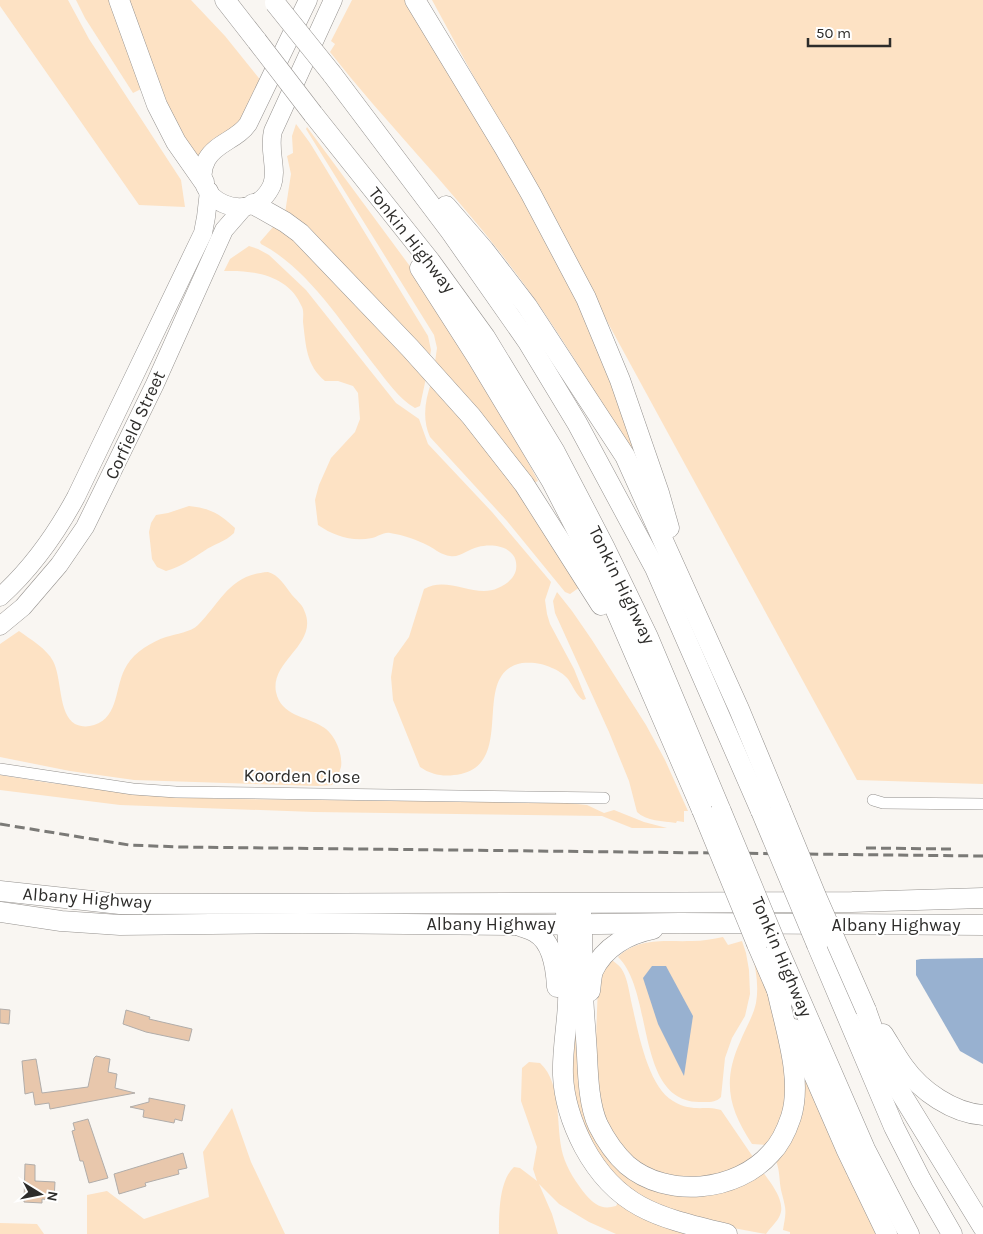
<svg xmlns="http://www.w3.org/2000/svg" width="983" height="1234" viewBox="0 0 983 1234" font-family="Karla,sans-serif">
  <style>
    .green { fill: #fde2c4 }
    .water { fill: #98b1d0 }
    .building { fill: #e8c7ac; stroke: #b1adaa }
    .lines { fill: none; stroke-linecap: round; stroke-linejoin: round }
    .street-casing { stroke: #94918e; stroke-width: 12 }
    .primary-casing { stroke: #94918e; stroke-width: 19 }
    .highway-casing { stroke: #94918e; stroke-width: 21 }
    .street { stroke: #fff; stroke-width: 11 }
    .primary { stroke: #fff; stroke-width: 18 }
    .highway { stroke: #fff; stroke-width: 20 }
    .rail { stroke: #7b7a77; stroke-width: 3; stroke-dasharray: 10 5; stroke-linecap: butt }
    .highway-bridge-casing { stroke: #94918e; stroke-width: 21; stroke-linecap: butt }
    .highway-bridge { stroke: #fff; stroke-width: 20 }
    .labels { text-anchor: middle; stroke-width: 4; stroke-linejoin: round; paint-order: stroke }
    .street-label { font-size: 18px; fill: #2d2c2a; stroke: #fff }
  </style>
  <rect width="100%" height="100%" fill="#f9f6f2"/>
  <g class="green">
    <polygon points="0,0 68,0 89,39 181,180 185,207 139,205 0,6"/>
    <polygon points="76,0 114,0 141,89 133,93 85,18"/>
    <polygon points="128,0 191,0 225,36 262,82 249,110 237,125 213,139 207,145 199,158 195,157 170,112"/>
    <path d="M352 0H408L505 156 600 347 658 509C616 426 571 347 515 272 458 195 389 127 330 52L335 44 331 41Z"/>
    <polygon points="432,0 983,0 983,784 857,780"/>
    <polygon points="296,124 310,143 428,336 431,350 430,356 285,213 291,174 287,156 293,153 292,136"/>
    <polygon points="307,127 412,269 506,421 538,481 533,483 435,362 437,348 434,335 306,129"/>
    <path d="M273 227 285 231 426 378 420 406 415 408C399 399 387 381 375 366 343 325 308 268 261 244L260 242Z"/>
    <path d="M249 246 258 249 269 255 306 290 396 403 419 419 428 444 492 512 551 582 545 600 547 614 550 624 574 669 586 699 583 700C576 695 573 686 568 679 564 674 557 670 552 668 543 663 532 662 522 663 469 673 517 761 461 774 446 777 433 776 420 767L393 700 391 677 394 658 409 637 424 589C448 575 475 599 498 588 505 585 512 580 515 573 517 568 517 560 513 555 506 545 489 544 478 547 468 549 460 558 450 556 442 555 436 550 429 546 417 540 404 535 390 533 383 532 378 537 372 538 352 542 334 536 318 525L315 500 319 485 331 458 355 432 360 419 358 393 353 386 338 381H325C306 365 306 346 303 322 303 318 304 311 302 307 289 275 254 270 224 271L230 259Z"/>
    <path d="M431 383 484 439 580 587 570 594 565 592 507 521 430 437C422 419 425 401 431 383Z"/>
    <path d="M189 506C210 508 220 514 235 528L234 533C225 542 214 544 204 551 191 559 181 567 166 571L157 567 152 559 149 532 151 523 156 515 168 513Z"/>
    <path d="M268 572C279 575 285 586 292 595 296 600 302 604 304 610 320 644 270 660 276 692 281 716 306 716 323 727 335 734 343 754 341 767 339 774 336 779 332 785L317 786 134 780 70 771 0 757V644L19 631C30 639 47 649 53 661 62 677 58 714 75 724 81 727 88 727 94 725 120 717 114 685 127 665 135 652 151 642 166 637 176 634 191 632 198 625 222 601 229 575 268 572Z"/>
    <path d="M557 592 572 611 592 640 646 725 665 760 688 811H684V822L677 821 676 823C663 821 646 821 637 812L629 781 609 732 555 613 553 601Z"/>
    <polygon points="0,775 50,783 135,791 157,796 226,799 567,803 587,805 604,813 614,810 644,822 667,828 632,828 602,816 314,812 120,805 0,790"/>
    <path d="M723 937 728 945 742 941 746 953 749 970 750 994 745 1016 732 1038 725 1058 721 1097C716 1103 707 1102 699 1102 635 1101 654 991 618 957 639 937 665 942 692 941 703 941 713 939 723 937Z"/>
    <path d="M574 947 583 1073 629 1172 726 1191 748 1183 763 1172C770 1182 786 1201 780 1215 778 1221 770 1228 766 1234L696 1221 678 1216 624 1186 593 1151 575 1097 572 1076Z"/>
    <path d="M752 953 766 987 788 1067 784 1116 766 1145 752 1144C729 1109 722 1082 740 1042 745 1029 753 1017 756 1003 759 986 756 970 752 953Z"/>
    <path d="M609 958C613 961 618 964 621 968 628 978 629 993 632 1005 638 1031 648 1087 673 1101 693 1113 703 1105 721 1110L753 1157 734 1169 689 1181 646 1168 625 1151 604 1118 595 1066 598 984Z"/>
    <path d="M529 1062 540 1063C563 1084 555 1127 563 1155 567 1169 577 1184 586 1195 595 1205 602 1210 616 1206L620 1199 699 1234H616L589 1222 559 1204 539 1184 552 1214 558 1234H499C499 1213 499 1181 514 1167L520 1168 537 1181 533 1169 537 1147 521 1101 522 1068Z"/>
    <path d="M800 1067 848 1173 846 1176 848 1175 876 1234H790V1232L783 1230C787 1209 786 1210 781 1190 779 1180 780 1171 776 1161Z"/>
    <polygon points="232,1108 251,1162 285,1234 87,1234 87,1195 107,1191 144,1219 209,1197 203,1152"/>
    <polygon points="0,1223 37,1224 44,1234 0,1234"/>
  </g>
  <g class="water">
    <polygon points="983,958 983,1064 960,1051 916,975 916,960 921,959"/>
    <polygon points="652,966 666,966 693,1016 684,1076 658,1024 643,978"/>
  </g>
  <g class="building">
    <polygon points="0,1009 10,1010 9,1024 0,1023"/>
    <polygon points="126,1010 150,1017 149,1019 192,1029 189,1041 146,1032 123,1024"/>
    <polygon points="96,1056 110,1059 108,1072 117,1074 115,1088 135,1093 50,1109 49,1103 35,1105 33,1092 25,1094 22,1061 36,1059 42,1093 88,1087 94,1058"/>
    <polygon points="149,1098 185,1105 182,1121 175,1119 174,1123 143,1117 144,1110 130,1107 149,1102"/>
    <polygon points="88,1119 108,1178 89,1183 83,1161 80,1161 72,1131 75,1130 73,1123"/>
    <polygon points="183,1153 187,1168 178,1170 179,1174 145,1183 146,1186 119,1194 114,1174"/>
    <polygon points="25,1164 35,1165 35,1181 55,1182 54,1200 42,1199 42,1203 24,1202"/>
  </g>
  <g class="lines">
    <defs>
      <g id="street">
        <polyline points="0,769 133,789 176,792 604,798"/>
        <polyline points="873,800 883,803 983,804"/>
      </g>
      <g id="primary">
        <path d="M308 0 248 124C238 139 216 143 207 159 185 199 252 230 272 185 278 169 268 150 273 131L333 0"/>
        <path d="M0 597C31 569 56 534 76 497L203 233 206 217 209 191"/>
        <polyline points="0,626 23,607 59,565 85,527 155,384 224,230 244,207"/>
      </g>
      <g id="highway">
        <polyline points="119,0 157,105 176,142 204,182"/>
        <polyline points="225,0 257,41"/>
        <polyline points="415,0 504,147 531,194 586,298 620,380 659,493 669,528"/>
        <polyline points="332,74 451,232 528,342 577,423 655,568 761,811"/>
        <polyline points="313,114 430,261 485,337 555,452 604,546 648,637 721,811"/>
        <polyline points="253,204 285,222 300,233 410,348 471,416 524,484 601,605"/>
        <polyline points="446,206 484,250 527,306 625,456 739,709 780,808"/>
        <polyline points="420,268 477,357 551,480 604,583 702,810"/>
        <polyline points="0,891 120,904 852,902 983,898"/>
        <path d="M581 911C583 937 582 962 583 987 583 1009 586 1032 587 1055 588 1077 589 1105 598 1125 605 1139 615 1154 627 1165 667 1199 737 1192 771 1153 780 1144 787 1129 791 1117 803 1079 785 1028 777 990"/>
        <polyline points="0,912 61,921 120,925 302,923 519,925 680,923 983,925"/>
        <path d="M566 912C569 942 569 973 568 1003 567 1027 562 1051 563 1075 564 1101 572 1124 584 1147 618 1210 662 1218 727 1234"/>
        <path d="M520 926C525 928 530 929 535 932 553 942 556 968 557 987"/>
        <polyline points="757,944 782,1002"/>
        <polyline points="776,944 865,1149 909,1234"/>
        <polyline points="817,945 894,1127 921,1180 952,1234"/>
        <path d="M590 991C591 985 591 977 593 971 604 947 628 934 653 929"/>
        <polyline points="866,1010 888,1072 983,1227"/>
        <polyline points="794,1029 847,1151 887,1234"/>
        <path d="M883 1034C890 1045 896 1056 904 1067 921 1091 953 1113 983 1115"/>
      </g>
    </defs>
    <use href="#street" class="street-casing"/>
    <use href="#primary" class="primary-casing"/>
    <use href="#highway" class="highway-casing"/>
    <use href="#street" class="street"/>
    <use href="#primary" class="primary"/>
    <use href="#highway" class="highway"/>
    <g class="rail">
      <polyline points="0,824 129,845 180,847 983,856"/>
      <polyline points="866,848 951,849"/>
    </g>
    <defs>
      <g id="highway-bridge">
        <polyline points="275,3 332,74"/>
        <polyline points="257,41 313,114"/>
        <polyline points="780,808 816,896 866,1010"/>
        <polyline points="702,810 757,944"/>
        <polyline points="721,811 776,944"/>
        <polyline points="761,811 817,945"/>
      </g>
    </defs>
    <use href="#highway-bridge" class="highway-bridge-casing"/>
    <use href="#highway-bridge" class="highway-bridge"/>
  </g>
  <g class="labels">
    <g class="street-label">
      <text transform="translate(412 240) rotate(52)" y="6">Tonkin Highway</text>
      <text transform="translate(135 425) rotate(-65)" y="6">Corfield Street</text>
      <text transform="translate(622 585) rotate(64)" y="6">Tonkin Highway</text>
      <text transform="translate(302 776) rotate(1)" y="6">Koorden Close</text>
      <text transform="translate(87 898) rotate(4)" y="6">Albany Highway</text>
      <text x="491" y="930">Albany Highway</text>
      <text x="896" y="931">Albany Highway</text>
      <text transform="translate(782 957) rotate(67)" y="6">Tonkin Highway</text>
    </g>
  </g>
  <g transform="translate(40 1194) rotate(100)" stroke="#ffffff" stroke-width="4" paint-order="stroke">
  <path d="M0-4L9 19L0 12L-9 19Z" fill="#2d2c2a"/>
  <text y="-8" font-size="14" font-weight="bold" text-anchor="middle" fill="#2d2c2a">N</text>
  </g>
  <path d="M808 38v8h82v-8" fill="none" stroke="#2d2c2a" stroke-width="2.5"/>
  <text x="816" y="38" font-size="15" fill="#2d2c2a" stroke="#ffffff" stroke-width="4" paint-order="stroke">50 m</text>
</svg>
